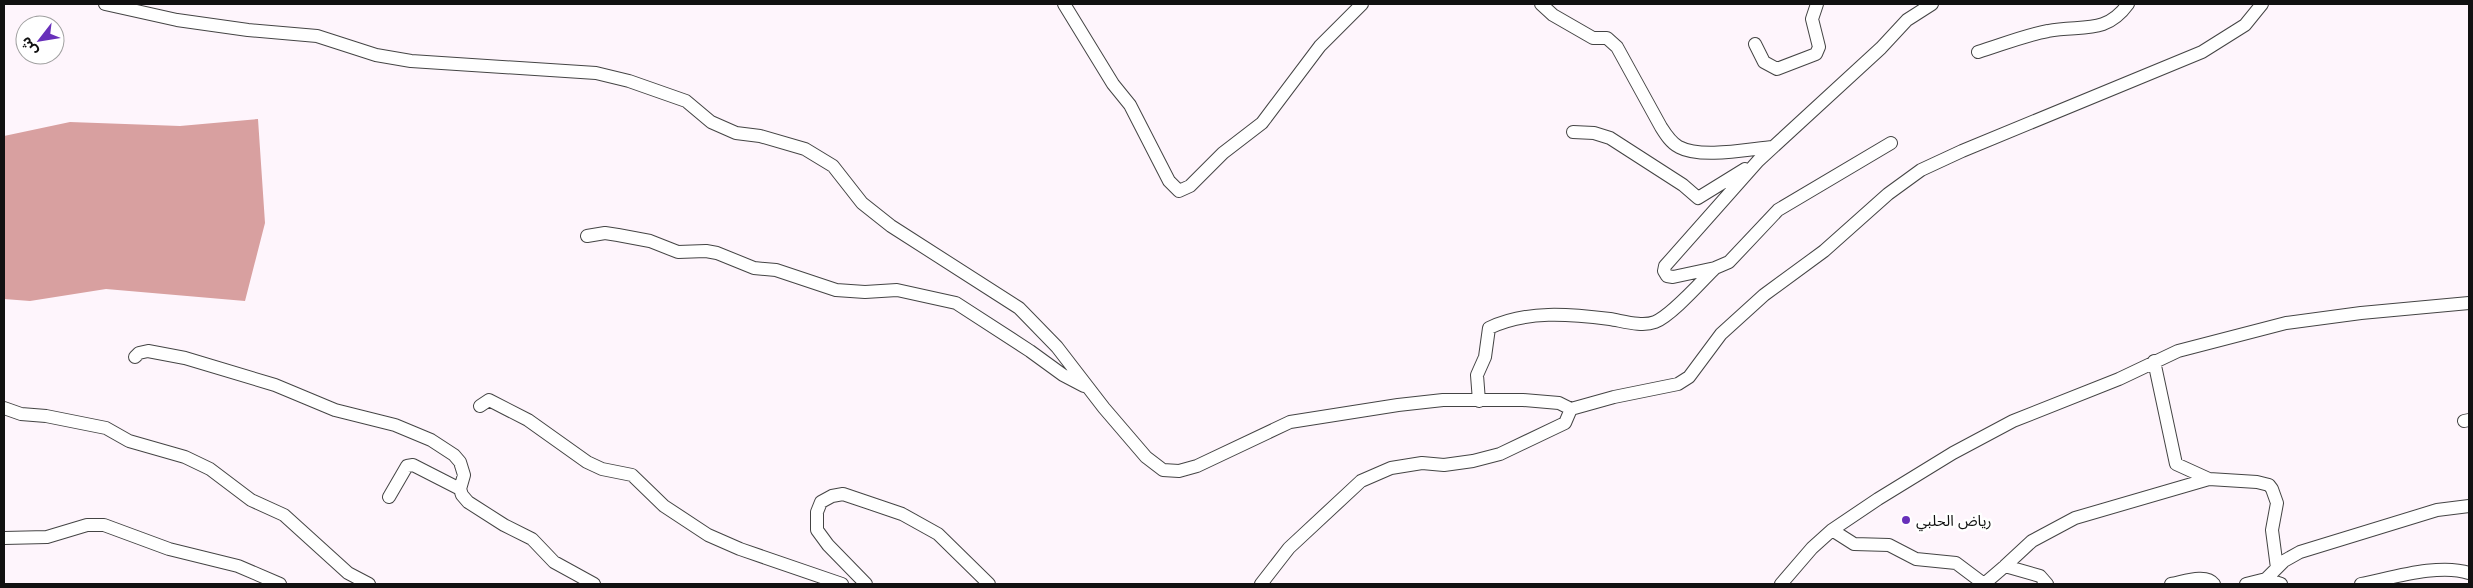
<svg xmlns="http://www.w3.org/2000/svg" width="2473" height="588" font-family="'Libre Baskerville','Noto Sans Arabic',serif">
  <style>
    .forest { fill: #d8a0a0 }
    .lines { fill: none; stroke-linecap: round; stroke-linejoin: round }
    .minor-casing { stroke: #444; stroke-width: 14 }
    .minor { stroke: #fff; stroke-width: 12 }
    .poi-dot { fill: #6830ba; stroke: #fff; stroke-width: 2 }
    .labels { text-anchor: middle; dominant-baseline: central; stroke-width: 5; stroke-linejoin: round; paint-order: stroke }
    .poi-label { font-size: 15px; fill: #111; stroke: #fff; text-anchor: start }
  </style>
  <rect width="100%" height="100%" fill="#fef5fc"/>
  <path class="forest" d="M258 119 265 223 245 301 106 289 30 301 4 299V136L70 122 180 126Z"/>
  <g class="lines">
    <g class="minor-casing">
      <path id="minor" d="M105 4 177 20 248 30 317 36 376 55 411 61 596 73 629 81 686 101 711 122 736 133 760 136 805 149 833 166 862 203 891 226 1019 308 1057 347 1104 408 1146 457 1163 470 1179 471 1197 466 1290 422 1398 405 1443 400H1523L1559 403 1571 409
        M1064 4 1113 84 1130 105 1169 181 1179 191 1190 186 1223 153 1262 123 1320 46 1362 4
        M1541 4 1553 15 1593 38H1607L1617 47 1661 127C1666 135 1671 143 1679 147 1701 159 1749 149 1773 147
        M1755 44 1764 62 1777 69 1816 54 1819 47 1812 19 1817 4
        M1978 52C2001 45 2025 35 2048 31 2080 24 2105 36 2128 4
        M1573 132 1594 133 1610 138 1683 185 1698 198 1745 169
        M1891 143 1778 210 1729 262 1715 268 1673 277 1667 276 1664 271 1665 266 1758 161 1881 48 1907 20 1932 4
        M587 236 605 233 618 235 650 241 678 252 706 251 717 253 754 268 776 270 836 290 865 292 897 290 956 303 1030 351 1063 375 1084 386
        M135 357 139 353 148 351 185 358 275 385 335 410 395 425 431 440 454 455 460 462 464 475 460 489 462 495 468 502 504 525 532 539 554 562 594 584
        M2154 361 2176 464 2209 479 2257 482 2269 485 2272 489 2277 503 2272 530 2277 568
        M1479 401 1477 375 1485 357 1489 328C1527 310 1569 314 1610 319 1623 321 1642 327 1655 322 1671 316 1701 282 1715 268
        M480 406 489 400 528 420 587 462 602 469 632 475 664 506 708 535 740 549 842 584
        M4 408 21 414 46 416 106 428 129 441 185 457 210 469 251 500 284 515 348 573 369 584
        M2464 421 2469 420
        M389 497 407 466 413 465 460 489
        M1832 530 1854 544 1889 545 1916 559 1956 563 1984 584 2005 566 2040 576 2047 584
        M4 538 47 537 87 525H104L169 549 238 566 280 584
        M2005 566 2032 541 2075 518 2209 479
        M2266 579 2284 561 2300 552 2437 510 2469 506
        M866 584 828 545 817 530V512L821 502 832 496 843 494 902 514 938 534 989 584
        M1261 584 1289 548 1361 481 1391 468 1422 463 1444 465 1473 461 1500 454 1565 423 1571 409 1614 397 1678 384 1689 377 1721 334 1764 295 1824 251 1888 194 1921 170 1962 151 2202 52 2245 25 2262 4
        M1781 584 1812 548 1832 530 1878 499 1953 453 2013 421 2119 379 2178 351 2286 323 2361 313 2469 303
        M2171 584C2183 582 2206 573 2214 584
        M2246 584 2266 579 2281 584
        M2361 584C2392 578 2439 563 2469 573"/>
    </g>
    <use href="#minor" class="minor"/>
  </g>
  <circle class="poi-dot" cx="1906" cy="520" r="5"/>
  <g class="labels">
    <g class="poi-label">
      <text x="1916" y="520">رياض الحلبي</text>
    </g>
  </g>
  <rect width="2473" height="588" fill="none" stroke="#111111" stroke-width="10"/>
  <g transform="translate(40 40) rotate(239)"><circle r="24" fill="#ffffff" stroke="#a0a0a0"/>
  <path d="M0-4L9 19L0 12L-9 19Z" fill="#6830ba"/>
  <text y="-8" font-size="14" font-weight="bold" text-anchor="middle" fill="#111111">ش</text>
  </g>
</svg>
